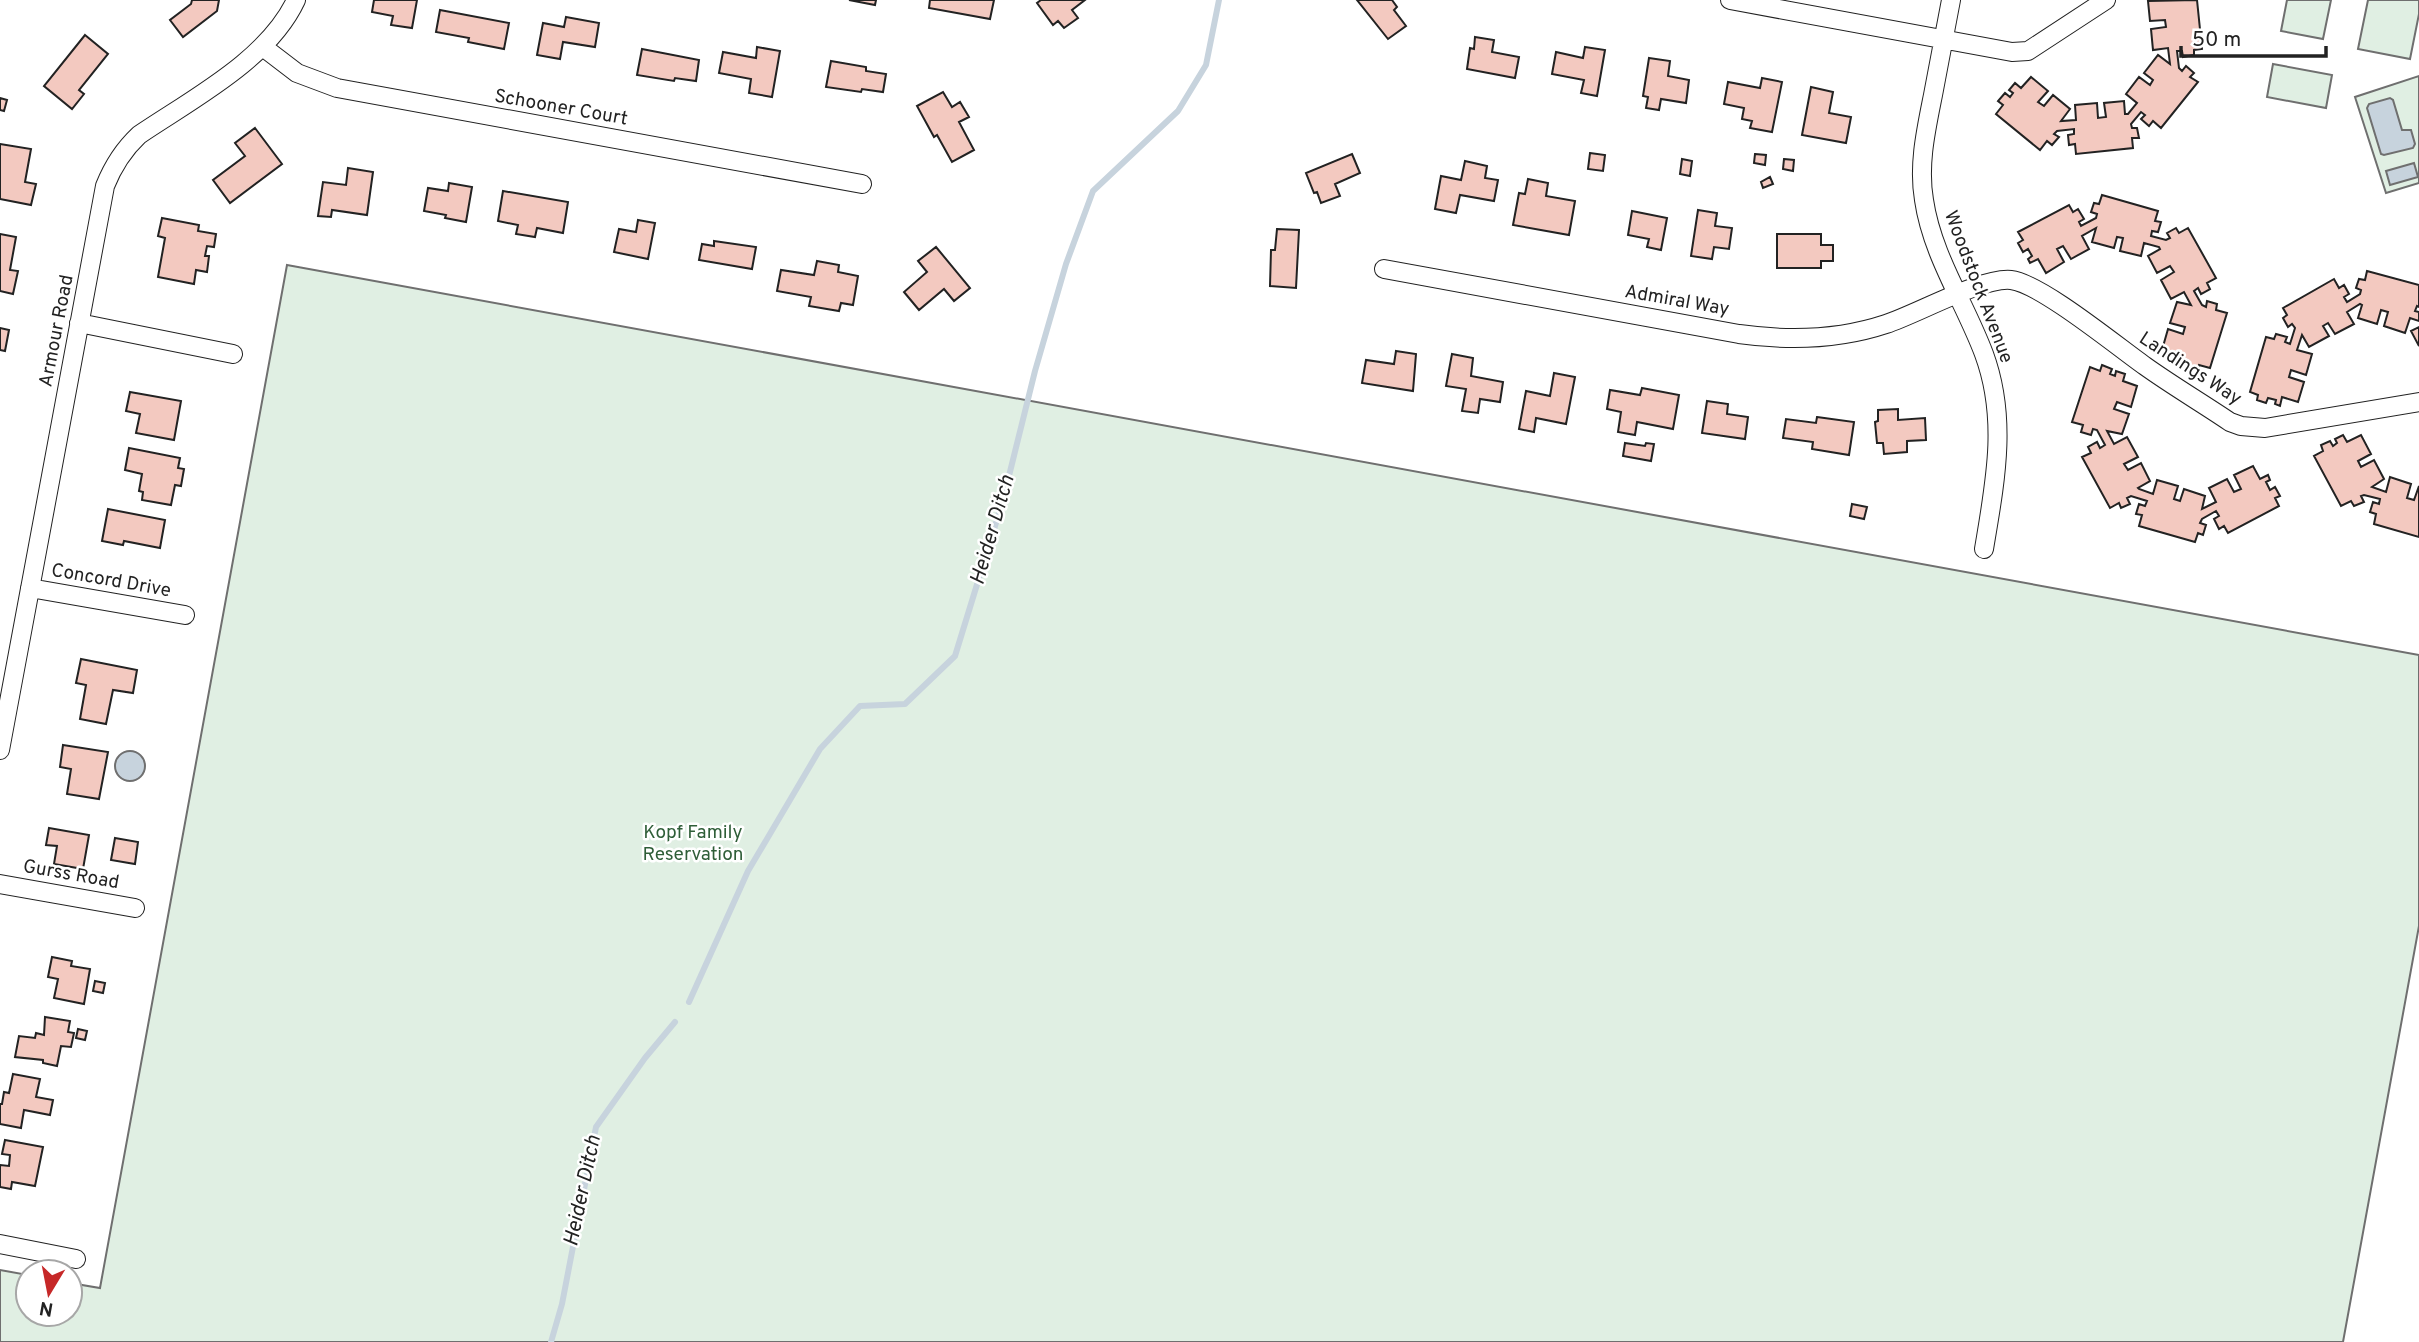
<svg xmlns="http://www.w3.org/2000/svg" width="2419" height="1342" font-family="Overpass,sans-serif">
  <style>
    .green { fill: #e0efe3; stroke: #6f6f6f; stroke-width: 2 }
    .water { fill: #c7d3dd; stroke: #6f6f6f; stroke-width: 2 }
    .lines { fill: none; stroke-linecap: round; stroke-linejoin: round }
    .stream { stroke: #c7d3dd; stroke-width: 6 }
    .building { fill: #f3c9c0; stroke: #222; stroke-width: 2 }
    .minor-casing { stroke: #222; stroke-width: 20 }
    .minor { stroke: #fff; stroke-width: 18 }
    .labels { text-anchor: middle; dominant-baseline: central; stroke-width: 5; stroke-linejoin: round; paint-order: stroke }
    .street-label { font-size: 19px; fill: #222; stroke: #fff }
    .park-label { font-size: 19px; fill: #2f5e38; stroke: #fff }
    .water-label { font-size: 21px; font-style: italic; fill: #222; stroke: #fff }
  </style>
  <rect width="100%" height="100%" fill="#fff"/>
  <path class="green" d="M2287 0H2331L2323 39 2281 31Z
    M2368 0H2419V14L2410 59 2358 49Z
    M2273 64 2332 75 2326 108 2267 97Z
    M2419 76V183L2386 193 2355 97Z
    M287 265 2419 655V926L2343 1342H0V1270L28 1275V1314H70V1283L100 1288Z"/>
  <path class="water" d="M2390 98 2393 100 2402 130H2411L2415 144 2413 148 2384 155 2381 154 2367 108 2369 104Z
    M2414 163 2418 177 2390 185 2386 171Z
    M115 766a15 15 0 1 1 30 0a15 15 0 1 1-30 0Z"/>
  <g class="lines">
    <path class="stream" d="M689 1002 748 871 820 749 860 706 905 704 955 656 1003 500 1035 371 1066 264 1093 191 1178 111 1206 65 1219 0
      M551 1342 562 1304 596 1127 645 1058 675 1022"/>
  </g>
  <path class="building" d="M192 0H219L217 11 183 37 170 20 191 4Z
    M374 0H417L412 28 391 25 393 16 372 12Z
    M849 0H876L875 5Z
    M930 0H994L990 19 929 8Z
    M1041 0H1085L1072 10 1078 18 1064 28 1058 21 1053 25 1037 3Z
    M1357 0H1392L1397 7 1394 10 1406 26 1388 39Z
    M2197 0 2202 49 2194 50V55L2183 57 2182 51H2177L2179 68 2182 71 2186 66 2194 73 2190 77 2198 82 2161 128 2153 121 2149 126 2141 119 2145 115 2141 112 2131 124 2132 128H2137L2139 138H2132L2133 148 2076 154 2075 144 2069 145 2068 135 2074 134V129L2057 131 2054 134 2059 137 2052 145 2047 141 2040 150 1996 114 2003 105 1998 101 2005 93 2010 97 2013 93 2009 90 2015 83 2021 88 2031 77 2048 91 2038 102 2044 106 2053 95 2070 109 2061 121 2076 120 2075 105 2097 103 2098 118 2106 117 2104 103 2124 101 2125 114H2128L2137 103 2126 94 2139 77 2150 85 2153 80 2144 73 2158 55 2170 64 2168 48 2153 50 2151 29 2166 27 2165 20 2150 21 2148 1Z
    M440 10 509 23 504 49 468 42 469 38 436 32Z
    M566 17 599 23 595 47 563 42 560 59 537 55 543 23 564 27Z
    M85 35 108 54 79 90 84 94 72 109 44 86Z
    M1475 37 1494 40 1492 52 1519 57 1515 78 1467 69 1470 48 1474 49Z
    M757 47 780 51 772 97 749 93 751 79 719 73 723 52 756 58Z
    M1585 47 1605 50 1597 96 1581 93 1584 80 1552 74 1556 52 1583 58Z
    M642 49 699 60 696 81 675 78 674 81 637 75Z
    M1649 58 1670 61 1668 76 1689 80 1686 103 1661 99 1659 110 1646 108 1648 97 1643 96Z
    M831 61 866 67V71L886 74 883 92 862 89 861 92 826 87Z
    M1762 78 1782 82 1772 132 1750 128 1752 121 1742 119 1744 108 1724 104 1728 82 1760 88Z
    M1811 87 1833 92 1829 113 1851 117 1846 143 1802 135Z
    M943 92 952 107 960 102 969 117 959 122 974 150 952 162 937 135 934 137 917 106Z
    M0 98 7 100 4 111 0 110Z
    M255 128 282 164 230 203 213 180 245 156 235 143Z
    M0 144 31 149 25 182 36 184 31 205 0 199Z
    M1590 153 1605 155 1603 171 1588 169Z
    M1352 154 1360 173 1335 184 1340 196 1321 203 1317 192 1314 193 1306 173Z
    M1755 154 1766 155 1765 165 1754 163Z
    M1682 159 1692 161 1690 176 1680 174Z
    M1784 159 1794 160 1793 171 1783 169Z
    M1465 161 1487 166 1485 178 1498 180 1494 201 1460 195 1456 213 1435 209 1441 176 1461 180Z
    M348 168 373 172 367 215 332 210 331 217 318 216 323 182 346 185Z
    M1770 177 1773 184 1763 188 1761 182Z
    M1528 179 1548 183 1546 196 1575 201 1569 235 1513 225 1519 193 1525 194Z
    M449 183 472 187 466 222 445 218 446 215 424 211 428 188 448 191Z
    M503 191 568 202 563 233 537 228 535 237 516 234 518 225 498 221Z
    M2102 195 2158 211 2155 221 2161 222 2158 232 2152 231 2151 236 2166 240 2170 238 2167 233 2176 228 2179 233 2188 228 2216 278 2207 283 2210 289 2201 294 2198 288 2194 291 2202 305 2206 307 2207 301 2217 304 2216 310 2227 313 2210 368 2199 365 2198 371 2188 367 2189 362 2185 360 2183 365 2174 362 2177 354 2162 350 2168 329 2183 334 2185 327 2170 323 2177 302 2191 305 2184 292 2171 299 2161 280 2174 272 2170 266 2157 273 2148 256 2160 249 2159 247 2144 243 2141 256 2120 251 2123 238 2117 237 2114 248 2092 242 2096 228 2082 236 2089 249 2071 259 2063 246 2057 249 2064 262 2046 273 2038 259 2030 263 2028 259 2032 256 2028 249 2023 252 2018 243 2023 240 2018 232 2069 205 2073 212 2078 209 2084 219 2079 222 2081 226 2096 218 2097 214 2091 212 2094 203 2099 204Z
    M1698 210 1717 213 1715 226 1732 228 1729 249 1714 247 1712 259 1691 256Z
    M1632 211 1667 218 1661 250 1647 247 1649 239 1628 235Z
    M162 218 199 225 198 231 216 234 214 247 207 246 205 256H209L207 272 196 270 194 284 158 277 165 238 158 236Z
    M638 220 655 223 648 259 614 252 619 229 636 232Z
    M1277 229 1299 230 1296 288 1270 286 1271 250H1275Z
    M0 234 16 237 10 270 18 271 13 294 0 291Z
    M1777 234H1821V245H1833V261H1821V268H1777Z
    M714 241 756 247 752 269 699 260 702 244 714 246Z
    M936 247 970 288 954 301 944 289 919 310 904 292 927 272 918 261Z
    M817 261 839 265 838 272 858 276 853 305 841 303 839 311 809 306 811 297 777 291 781 270 814 275Z
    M2367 271 2419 285V307L2417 306 2415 311 2419 312V321L2410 318 2405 333 2384 326 2388 312 2381 310 2377 324 2358 318 2362 305 2360 304 2347 312 2354 324 2335 334 2328 323 2323 326 2329 336 2309 347 2302 335 2297 350 2312 354 2306 375 2291 370 2289 377 2304 382 2298 402 2282 397 2280 406 2275 404 2276 400 2268 398 2266 403 2257 400 2258 395 2250 392 2266 337 2274 339 2276 334 2287 337 2285 342 2290 344 2295 328 2292 324 2288 327 2283 318 2287 315 2283 308 2334 279 2339 288 2344 285 2349 294 2344 297 2347 302 2360 294 2361 290 2356 288 2359 279 2365 280Z
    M2419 327V346L2411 331Z
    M0 328 9 330 5 351 0 350Z
    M1396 351 1416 354 1413 391 1362 383 1366 360 1394 364Z
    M1452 354 1473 358 1471 376 1503 382 1500 402 1480 399 1478 413 1462 411 1466 389 1446 386Z
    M2102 365 2112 369 2110 374 2115 376 2116 371 2125 374 2123 381 2137 386 2131 407 2117 402 2114 409 2129 414 2122 434 2107 431 2114 444 2127 437 2138 457 2124 464 2128 470 2141 463 2150 481 2138 488 2139 489 2153 494 2157 480 2178 486 2174 499 2180 501 2184 489 2205 496 2202 509 2216 502 2209 488 2227 479 2234 492 2241 489 2234 475 2253 466 2260 479 2268 475 2270 480 2266 482 2270 490 2275 487 2280 496 2275 498 2279 506 2228 533 2224 526 2219 529 2214 519 2219 516 2216 511 2202 519 2200 523 2206 525 2203 535 2198 533 2195 542 2139 526 2142 515 2136 514 2139 504 2145 506 2147 501 2131 496 2127 498 2130 504 2121 508 2119 503 2110 508 2082 457 2091 453 2088 447 2097 442 2100 448 2105 445 2097 430 2093 429 2091 435 2081 432 2083 425 2072 422 2090 367 2100 371Z
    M1554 373 1575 377 1566 424 1536 418 1534 432 1519 429 1526 391 1550 396Z
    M1642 388 1679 395 1673 429 1637 422 1635 435 1618 432 1621 412 1607 409 1610 390 1640 395Z
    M130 392 181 401 174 440 136 433 140 414 126 411Z
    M1707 401 1728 404 1727 414 1748 417 1745 439 1702 433Z
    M1898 409V420L1925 418 1926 440 1907 441V452L1884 454 1883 443H1877L1875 422 1878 421V410Z
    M1817 417 1854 422 1849 455 1812 449 1813 442 1783 438 1786 419 1816 423Z
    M2343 435 2347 442 2361 435 2371 454 2358 461 2361 467 2374 460 2384 479 2372 487 2386 492 2390 477 2411 484 2407 498 2414 500 2419 486V537L2374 524 2376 514 2370 512 2373 502 2379 504 2380 499 2364 495 2361 496 2364 502 2354 506 2351 501 2341 506 2314 456 2323 451 2321 445 2330 441 2333 446 2337 443 2335 439Z
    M1625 443 1645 446 1646 443 1654 444 1651 461 1623 456Z
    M129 448 180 458 178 468 184 469 181 486 175 485 171 505 142 500 143 492 139 491 142 474 125 470Z
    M1852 504 1867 507 1864 519 1850 516Z
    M108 509 165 520 160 548 124 541 123 545 102 541Z
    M81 659 137 670 133 693 113 690 106 724 80 719 86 685 76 683Z
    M63 745 108 752 99 799 67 794 71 769 60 767Z
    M49 828 89 835 83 869 54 864 57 846 46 845Z
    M115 838 138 842 135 864 111 860Z
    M52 957 72 961 71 966 90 969 84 1004 54 998 58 979 48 977Z
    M95 981 105 983 103 993 93 991Z
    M45 1017 70 1021 68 1032 74 1033 71 1047 61 1046 57 1066 43 1063V1060L15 1057 19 1036 35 1038 36 1033 44 1035Z
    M78 1029 87 1031 85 1040 76 1038Z
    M13 1074 40 1079 36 1097 53 1100 50 1115 24 1110 21 1128 0 1124V1104H2L4 1092 9 1093Z
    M5 1140 43 1147 35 1186 12 1182 11 1189 0 1187V1165L9 1166 10 1155 2 1154Z"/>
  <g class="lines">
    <g class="minor-casing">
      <path id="minor" d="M1730 0 2012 52 2028 51 2106 0
        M1951 0C1945 31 1939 63 1933 95 1926 130 1918 165 1924 200 1932 255 1965 303 1984 354 2008 419 1995 483 1984 549
        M263 47 297 73 337 88 862 184
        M1384 269 1739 334C1789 341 1838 340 1886 324 1917 314 1982 277 2011 280 2040 283 2118 347 2145 366 2173 386 2202 403 2230 422L2241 426 2265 428 2419 402
        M79 323 233 354
        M30 588 185 615
        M0 750 105 186C113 166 123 150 139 135 192 99 268 60 296 0
        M0 884 135 908
        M0 1244 76 1259"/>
    </g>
    <use href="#minor" class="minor"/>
  </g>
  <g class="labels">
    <g class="street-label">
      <text transform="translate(561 108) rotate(10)">Schooner Court</text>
      <text transform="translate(1978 287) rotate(69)">Woodstock Avenue</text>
      <text transform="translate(1677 301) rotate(10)">Admiral Way</text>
      <text transform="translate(57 331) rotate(-79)">Armour Road</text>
      <text transform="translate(2190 369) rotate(33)">Landings Way</text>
      <text transform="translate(111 581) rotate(10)">Concord Drive</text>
      <text transform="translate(71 875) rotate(10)">Gurss Road</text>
    </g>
    <g class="park-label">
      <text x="693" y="833">Kopf Family<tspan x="693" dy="22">Reservation</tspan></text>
    </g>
    <g class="water-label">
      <text transform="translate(993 530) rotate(-74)">Heider Ditch</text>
      <text transform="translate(583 1191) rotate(-78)">Heider Ditch</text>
    </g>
  </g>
  <g transform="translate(49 1293) rotate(190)"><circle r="33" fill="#ffffff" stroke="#a7a7a7" stroke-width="2"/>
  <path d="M0-5L12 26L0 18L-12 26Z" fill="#c62828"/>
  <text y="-10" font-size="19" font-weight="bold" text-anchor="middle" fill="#222222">N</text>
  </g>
  <path d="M2181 46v10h145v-10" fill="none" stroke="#222222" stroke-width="3.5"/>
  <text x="2192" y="46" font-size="21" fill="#222222" stroke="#ffffff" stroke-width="5" paint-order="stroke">50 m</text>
</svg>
